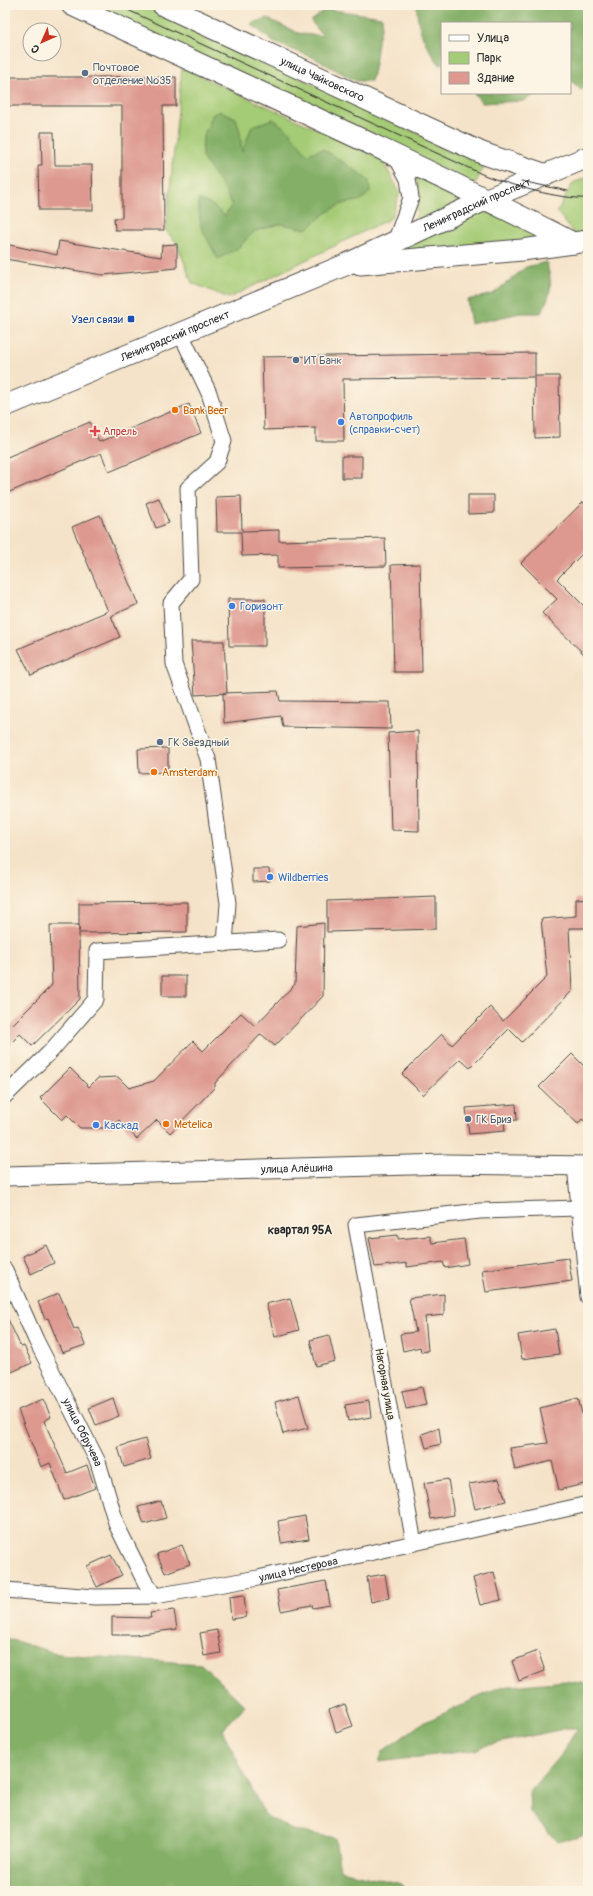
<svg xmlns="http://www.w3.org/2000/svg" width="593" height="1896" font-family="Pangolin,sans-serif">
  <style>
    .green { fill: #a4cb75; stroke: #687b50 }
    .forest { fill: #83af66; stroke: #576d48 }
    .building { fill: #dd988f }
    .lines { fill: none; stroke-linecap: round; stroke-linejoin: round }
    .minor-casing { stroke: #494743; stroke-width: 17 }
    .tertiary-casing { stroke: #494743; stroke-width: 21 }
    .secondary-casing { stroke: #494743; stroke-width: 23 }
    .minor { stroke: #fff; stroke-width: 15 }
    .tertiary { stroke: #fff; stroke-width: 19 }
    .secondary { stroke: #fff; stroke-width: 21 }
    .tram { stroke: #2b2b2b; stroke-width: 1 }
    .service-dot { fill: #5c6f8a; stroke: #fcf5e5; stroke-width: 1.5 }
    .transit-dot { fill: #1a4fb4; stroke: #fcf5e5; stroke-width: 1.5 }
    .food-dot { fill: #e8710a; stroke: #fcf5e5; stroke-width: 1.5 }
    .shop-dot { fill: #3f7fe0; stroke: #fcf5e5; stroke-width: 1.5 }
    .health-dot { fill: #e0444e; stroke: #fcf5e5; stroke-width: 1.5 }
    .labels { text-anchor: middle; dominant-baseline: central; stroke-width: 3; stroke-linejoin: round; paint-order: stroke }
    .service-label { font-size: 11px; fill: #4e5e75; stroke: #fcf5e5; text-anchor: start }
    .street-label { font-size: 11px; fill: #2b2b2b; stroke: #fcf5e5 }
    .transit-label { font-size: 11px; fill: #164399; stroke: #fcf5e5; text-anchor: end }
    .food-label { font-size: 11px; fill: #c56008; stroke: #fcf5e5; text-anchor: start }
    .shop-label { font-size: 11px; fill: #366cbe; stroke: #fcf5e5; text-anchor: start }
    .health-label { font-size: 11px; fill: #be3a42; stroke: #fcf5e5; text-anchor: start }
    .neighbourhood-label { font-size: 12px; font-weight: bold; fill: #2b2b2b; stroke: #fcf5e5 }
  </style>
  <rect width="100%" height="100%" fill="#fcf5e5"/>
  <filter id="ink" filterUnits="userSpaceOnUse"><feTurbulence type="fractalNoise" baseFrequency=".025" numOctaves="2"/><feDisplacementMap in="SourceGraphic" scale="8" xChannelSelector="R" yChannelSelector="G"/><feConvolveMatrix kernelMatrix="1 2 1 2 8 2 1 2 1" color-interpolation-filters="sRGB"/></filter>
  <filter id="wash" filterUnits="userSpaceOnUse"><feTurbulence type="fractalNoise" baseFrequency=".012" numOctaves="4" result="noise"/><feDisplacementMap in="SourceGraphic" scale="16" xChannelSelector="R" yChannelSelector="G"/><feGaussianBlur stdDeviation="0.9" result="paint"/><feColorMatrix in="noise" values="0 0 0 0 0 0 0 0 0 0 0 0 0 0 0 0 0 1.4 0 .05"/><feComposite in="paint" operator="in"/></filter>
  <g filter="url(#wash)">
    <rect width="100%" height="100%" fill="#f5e3c9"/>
    <path class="green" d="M90 5H149L164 15 485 165 475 184Z
      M182 68 381 158 400 193 391 218 229 298 192 283 177 243 166 231Z
      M415 174 467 198 414 225 420 197Z
      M588 177V234L576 236 557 212 573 183Z
      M487 209 549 239 389 254Z"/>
    <path class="forest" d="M417 5H588V86L581 90 570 80V23H442V65H440C426 47 416 28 417 5Z
      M326 9 382 17C383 27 379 33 378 42 376 56 375 68 371 81H356L314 58 273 42 251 24 267 18 298 33 323 36 311 21Z
      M474 93H538L523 101 482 103Z
      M221 111 236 118 240 132 242 152 252 126 273 119 289 131 307 154 323 149 355 170 369 181 370 192C358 204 358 200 343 204 329 209 317 220 307 229L280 224 255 231 238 248 218 259 201 227 198 199 212 205 225 216 232 204 221 184 202 157 203 137 213 114Z
      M546 262C553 283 552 293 541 313H520L471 324 467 300 493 294 526 267Z
      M5 1638 59 1654 201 1664 245 1706 222 1730 265 1815 292 1830 335 1838 340 1870 402 1884 407 1891H5Z
      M566 1681 588 1684V1833L558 1842 530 1813 529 1792 562 1753 578 1728H568L484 1746 475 1750 379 1762 383 1751 421 1724 500 1687Z"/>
    <g id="blocks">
      <path class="building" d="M5 77H176V106H163L164 230H115L114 218H122V106H5Z
        M41 132H54L55 165H92L93 210H39L38 165H42Z
        M59 241 161 257 162 245 177 244V268L103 275 5 259V244L57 255Z
        M535 353V376H559L560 437 535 438 534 377 343 379 344 441H316V428L264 430 262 357Z
        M189 404 201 433 109 472 101 453 5 494V458L90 422 99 442Z
        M342 456H362V478H342Z
        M468 495H494V513L468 514Z
        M241 496 242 531 279 530V541L385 538 386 566 278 568V555L242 556 241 532H217L216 497Z
        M159 498 169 523 156 528 146 503Z
        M583 502 588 507V548L557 579 588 610V658L542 613 557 599 521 563Z
        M100 515 138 604 111 616 120 637 31 675 18 649 108 611 72 527Z
        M420 564 422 672H394L391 565Z
        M228 599H265V646H229Z
        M191 641H224L227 693 195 695Z
        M278 691 280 701 390 702 391 729 283 727 281 716 224 723 223 693Z
        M418 731 419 831 391 830 388 733Z
        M168 748V772L139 773 138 749Z
        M253 869H269L270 881 253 882Z
        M436 897V929L327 932V901Z
        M588 898V928H569L572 991 522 1042 509 1029 470 1068 460 1059 423 1095 402 1074 442 1034 452 1045 490 1007 503 1021 547 977 541 919 576 916V899Z
        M187 902V932L79 933 80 999 32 1046 20 1034 5 1049V1020L11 1026 52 985 50 925H79V932V903Z
        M324 923 323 996 275 1046 261 1034 215 1083V1087L170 1133 157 1120 137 1139 119 1120 111 1128H80L67 1115 62 1120 40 1098 70 1068 89 1087 98 1078 118 1077 129 1088 154 1081 193 1041 203 1051 241 1013 255 1026 295 984 297 926Z
        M162 976H186V996H162Z
        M572 1054 588 1070V1124L582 1119 578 1124 539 1087Z
        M516 1104 517 1120 504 1121 505 1131 469 1134 466 1108Z
        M398 1235V1239L430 1236 432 1243 464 1239 468 1264 445 1268 443 1262 407 1267V1263L375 1267 369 1238Z
        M46 1245 54 1263 31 1274 23 1256Z
        M568 1258 572 1281 486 1292 482 1270Z
        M59 1293 74 1329 78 1328 85 1345 62 1353 48 1318 45 1319 38 1302Z
        M444 1294V1315L425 1317 428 1351 421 1352 420 1347 403 1351 400 1334 416 1332 409 1298Z
        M290 1298 299 1330 275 1337 266 1304Z
        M5 1313 21 1347 24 1346 32 1363 5 1375Z
        M555 1329 559 1354 522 1359 518 1335Z
        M329 1335 335 1361 316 1366 310 1340Z
        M422 1387 426 1405 406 1409 402 1391Z
        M299 1395 308 1428 283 1434 275 1402Z
        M113 1398 119 1416 96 1425 89 1408Z
        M578 1398 588 1437V1483L559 1490 552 1461 515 1470 510 1448 548 1443 540 1408Z
        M43 1399 51 1417 44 1421 67 1473 87 1465 95 1488 64 1500 50 1463 41 1467 18 1410Z
        M369 1401 371 1417 348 1421 345 1405Z
        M439 1428 441 1444 426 1448 422 1434Z
        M145 1439 151 1459 124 1467 118 1447Z
        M448 1479 454 1515 431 1519 424 1483Z
        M499 1479 506 1501 475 1509 469 1484Z
        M161 1501 166 1518 144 1524 138 1507Z
        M305 1516 309 1539 281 1543 278 1521Z
        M182 1545 190 1564 165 1573 157 1554Z
        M111 1555 122 1575 97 1587 87 1566Z
        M494 1572 501 1600 480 1605 473 1578Z
        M385 1574 389 1598 371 1602 367 1577Z
        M326 1581 330 1605 313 1608 312 1605 281 1611 277 1590Z
        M244 1595 246 1617 231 1619 229 1597Z
        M174 1610 177 1629 135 1635H112V1617L151 1618 150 1613Z
        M217 1630 221 1653 204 1656 200 1633Z
        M538 1651 545 1671 519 1681 512 1661Z
        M345 1704 353 1726 336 1732 329 1710Z"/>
    </g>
  </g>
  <g filter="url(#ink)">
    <use href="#blocks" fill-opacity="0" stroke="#494743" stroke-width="1"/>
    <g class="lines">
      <g class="minor-casing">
        <g id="minor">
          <path d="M395 155 408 179 411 198 395 242"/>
          <path d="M180 332 209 393 224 441 217 462 188 488 191 579 171 603 174 664 208 759 228 903 225 944"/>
          <path d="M5 1096 51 1051 96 999 97 951 278 940"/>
          <path d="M575 1166 588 1297"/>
          <path id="s1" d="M5 1270 36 1340 98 1462 117 1526 145 1582 155 1596"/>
          <path d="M414 1543 356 1225 480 1211 579 1208"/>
          <path id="s2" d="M5 1590 95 1597 155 1596 258 1578 588 1504"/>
        </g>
      </g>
      <g class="tertiary-casing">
        <g id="tertiary">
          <path id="s3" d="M5 1176 447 1164 588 1166"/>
        </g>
      </g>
      <g class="secondary-casing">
        <g id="secondary">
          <path d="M72 5C239 83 409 159 573 243"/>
          <path id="s4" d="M163 5 482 153 546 175"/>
          <path d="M360 264 522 250 588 241"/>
          <path id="s5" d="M5 406 345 265 487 199 588 157"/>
        </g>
      </g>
      <use href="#minor" class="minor"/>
      <use href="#tertiary" class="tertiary"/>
      <use href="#secondary" class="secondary"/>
      <path class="tram" d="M117 5 484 175C510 185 560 200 588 198
        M521 181 568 191"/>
    </g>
  </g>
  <g class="service-dot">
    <circle cx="85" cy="73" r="4"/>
    <circle cx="296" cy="360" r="4"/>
    <circle cx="160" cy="742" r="4"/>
    <circle cx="468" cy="1119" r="4"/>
  </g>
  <rect class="transit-dot" x="127" y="315" width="8" height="8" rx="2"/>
  <g class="food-dot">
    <circle cx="175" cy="410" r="4"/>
    <circle cx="154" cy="772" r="4"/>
    <circle cx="166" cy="1124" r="4"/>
  </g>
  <g class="shop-dot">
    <circle cx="341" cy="422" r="4"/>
    <circle cx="232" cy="606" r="4"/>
    <circle cx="270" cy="877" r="4"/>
    <circle cx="96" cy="1125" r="4"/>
  </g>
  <path class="health-dot" d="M93 425h4v4h4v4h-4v4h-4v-4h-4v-4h4z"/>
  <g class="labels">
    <g class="service-label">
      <text x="93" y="67">Почтовое<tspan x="93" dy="13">отделение №35</tspan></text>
      <text x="304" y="360">ИТ Банк</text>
      <text x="168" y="742">ГК Звездный</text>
      <text x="476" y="1119">ГК Бриз</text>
    </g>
    <g class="street-label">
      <text stroke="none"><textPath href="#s4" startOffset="176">улица Чайковского</textPath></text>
      <text stroke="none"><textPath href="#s5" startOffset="513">Ленинградский проспект</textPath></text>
      <text stroke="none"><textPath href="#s5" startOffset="184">Ленинградский проспект</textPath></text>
      <text stroke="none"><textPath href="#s3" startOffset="292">улица Алёшина</textPath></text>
      <text transform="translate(385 1384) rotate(80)">Нагорная улица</text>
      <text stroke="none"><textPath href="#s1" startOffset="180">улица Обручева</textPath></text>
      <text stroke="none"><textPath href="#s2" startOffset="296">улица Нестерова</textPath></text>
    </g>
    <g class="transit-label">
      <text x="123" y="319">Узел связи</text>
    </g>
    <g class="food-label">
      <text x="183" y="410">Bank Beer</text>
      <text x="162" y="772">Amsterdam</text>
      <text x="174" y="1124">Metelica</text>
    </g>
    <g class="shop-label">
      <text x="349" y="416">Автопрофиль<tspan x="349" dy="13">(справки-счет)</tspan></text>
      <text x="240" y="606">Горизонт</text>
      <text x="278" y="877">Wildberries</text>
      <text x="104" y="1125">Каскад</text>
    </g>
    <g class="health-label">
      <text x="103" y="431">Апрель</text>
    </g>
    <g class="neighbourhood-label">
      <text x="300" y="1230">квартал 95А</text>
    </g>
  </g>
  <rect width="593" height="1896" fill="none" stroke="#fcf5e5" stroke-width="20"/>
  <rect x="441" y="22" width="130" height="72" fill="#fcf5e5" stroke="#a8a49b"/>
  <rect x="449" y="35" width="20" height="6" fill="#ffffff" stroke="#a8a49b"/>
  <text x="477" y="42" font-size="12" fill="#2b2b2b">Улица</text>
  <rect x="449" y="52" width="20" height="12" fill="#a4cb75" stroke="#a8a49b"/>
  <text x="477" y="62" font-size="12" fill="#2b2b2b">Парк</text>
  <rect x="449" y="72" width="20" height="12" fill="#dd988f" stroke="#a8a49b"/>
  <text x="477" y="82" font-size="12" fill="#2b2b2b">Здание</text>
  <g transform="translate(42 42) rotate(225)"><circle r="19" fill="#fcf5e5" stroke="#a8a49b"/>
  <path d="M0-3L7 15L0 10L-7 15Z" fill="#c8321e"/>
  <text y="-6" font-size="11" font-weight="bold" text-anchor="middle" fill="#2b2b2b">С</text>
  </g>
</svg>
